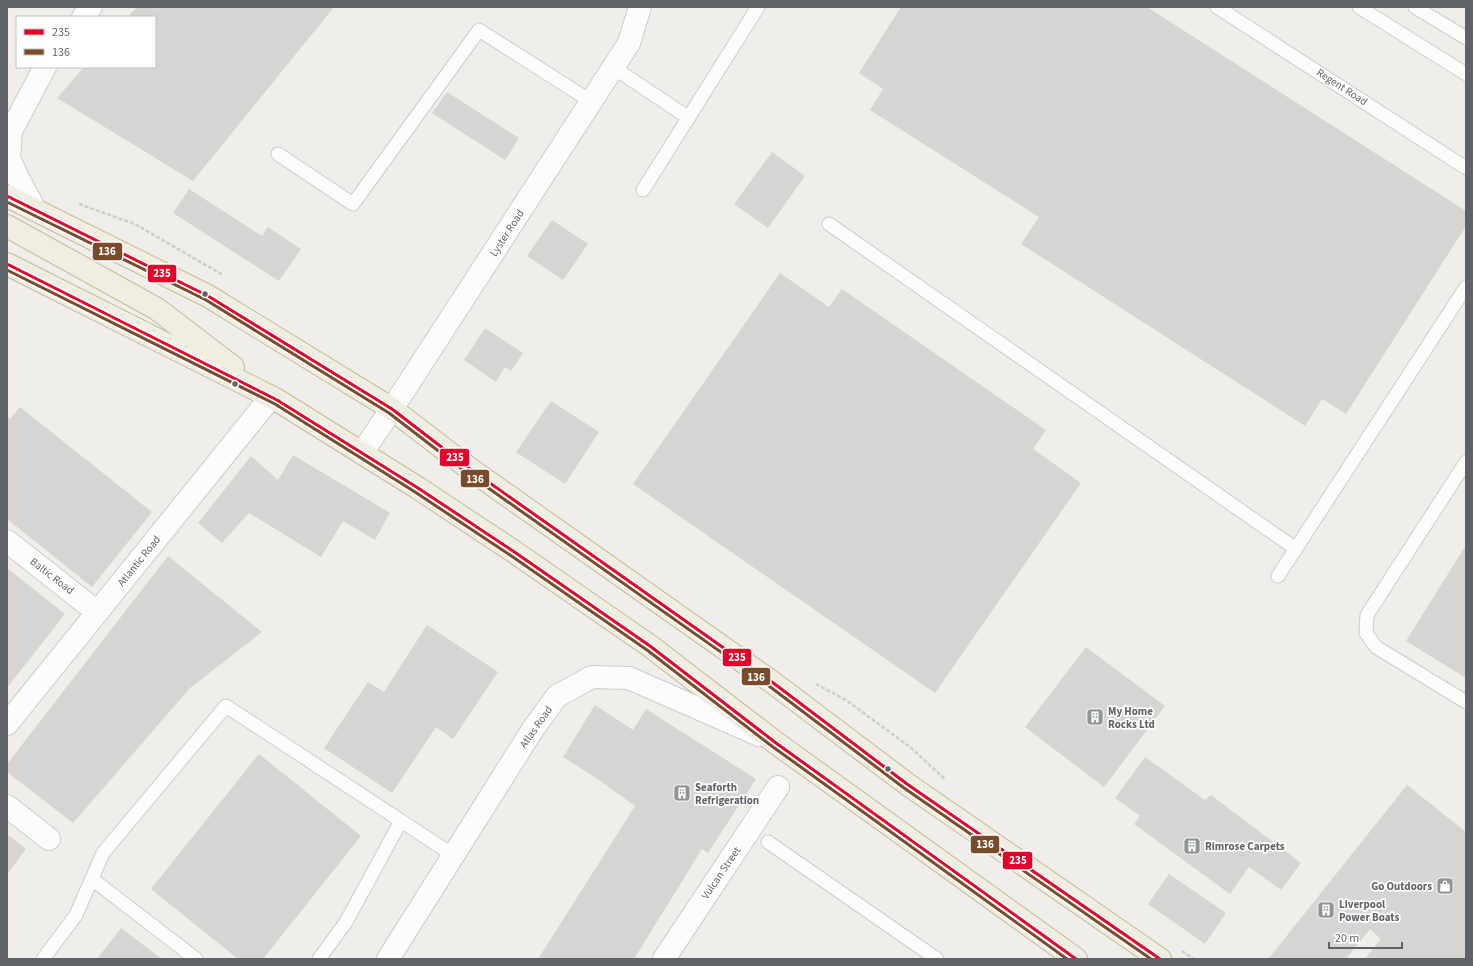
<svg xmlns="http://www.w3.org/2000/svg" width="1473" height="966" font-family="'Source Sans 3',sans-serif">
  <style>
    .building { fill: #d6d5d3 }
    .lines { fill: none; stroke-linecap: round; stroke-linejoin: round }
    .lane-casing { stroke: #cbcccc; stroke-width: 15 }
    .street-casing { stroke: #cbcccc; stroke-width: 24 }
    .highway-casing { stroke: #c8b996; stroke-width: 24 }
    .path { stroke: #cacfcc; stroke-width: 2.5; stroke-dasharray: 4 2; stroke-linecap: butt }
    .lane { stroke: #fdfcfc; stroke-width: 13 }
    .street { stroke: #fdfcfc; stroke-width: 22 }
    .highway { stroke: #f0ede3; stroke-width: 22 }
    .bus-1-casing { stroke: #fff; stroke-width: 6 }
    .bus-2-casing { stroke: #fff; stroke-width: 6 }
    .bus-1 { stroke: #e4002b; stroke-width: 3 }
    .bus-2 { stroke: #7a4b2a; stroke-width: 3 }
    .bus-dot { fill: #5f6368; stroke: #fff; stroke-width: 1.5 }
    .labels { text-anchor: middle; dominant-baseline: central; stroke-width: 3.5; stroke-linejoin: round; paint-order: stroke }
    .street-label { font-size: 11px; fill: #5f6368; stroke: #fff }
    .poi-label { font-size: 11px; font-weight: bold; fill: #5f6368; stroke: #fff; text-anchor: start }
    .line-badge { stroke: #fff; stroke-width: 1.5 }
    .badge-label { font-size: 11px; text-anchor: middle; font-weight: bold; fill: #fff }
  </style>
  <rect width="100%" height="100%" fill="#efeeea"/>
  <path class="building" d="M137 7H334L193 181 57 98 84 67H155V17H128Z
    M901 7H1147L1466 211V226L1346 414 1322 399 1305 426 1021 244 1039 217 870 110 883 89 859 73Z
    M447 92 519 138 505 160 432 113Z
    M772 152 805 176 768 228 734 204Z
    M189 189 262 236 268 227 301 249 279 281 173 213Z
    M552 220 588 244 563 280 527 256Z
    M780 273 829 307 842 289 1046 430 1033 449 1081 483 935 693 633 484Z
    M485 328 523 353 511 371 505 367 496 382 464 360Z
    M551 401 599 432 565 484 516 452Z
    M20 407 152 512 92 587 7 519V416L10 419Z
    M293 455 390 513 375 540 343 521 321 557 249 513 222 543 198 523 251 456 278 480Z
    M1466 545V678L1406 641Z
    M168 556 262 632 190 688 73 823 7 772V764Z
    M7 568 65 614 7 688Z
    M427 625 498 672 453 739 436 727 392 793 324 748 368 682 384 692Z
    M1086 647 1165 706 1104 787 1025 727Z
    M595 705 633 730 646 709 756 779 708 853 702 849 634 959H538L635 806 599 780 563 757Z
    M259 754 361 836 263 959H238L151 889Z
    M1145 757 1205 800 1211 795 1301 863 1281 890 1249 867 1230 894 1134 824 1140 816 1115 798Z
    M1407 785 1466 832V959H1365L1381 939 1370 929 1346 959H1271L1269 958Z
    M7 834 26 849 9 872 7 871Z
    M1169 874 1226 913 1205 944 1148 904Z
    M121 928 162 959H97Z"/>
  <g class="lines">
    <g class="lane-casing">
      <path id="lane" d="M1217 7 1466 168
        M1359 7 1466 74
        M1415 7 1466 38
        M614 68 689 118
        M278 154 353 204 479 30 592 102
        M643 190 758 7
        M829 224 1296 549
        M1466 462 1367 615 1366 633 1376 647 1466 702
        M1278 576 1466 287
        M768 842 937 959
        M92 879 196 959
        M43 959 76 915 103 853 226 706 453 855
        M319 959 346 922 401 821"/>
    </g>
    <g class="street-casing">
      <path id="street" d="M83 17 91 7
        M34 208 18 178 9 158 11 131 45 67
        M362 453 403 392 629 43 640 7
        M7 541 97 612
        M7 724 271 397
        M7 806 49 839
        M388 959 533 729 557 696 592 677 629 678 759 735
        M664 959 778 787"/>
    </g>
    <g class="highway-casing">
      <path id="highway" d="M7 196 208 296 392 409 470 469 772 682 907 784 1160 959
        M7 226 157 309 233 367
        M7 264 277 400 418 488 513 551 650 646 776 743 1076 959"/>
    </g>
    <path class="path" d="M79 204 135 224 223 275
      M816 684 846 700 910 747 946 780
      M1182 951 1194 959"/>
    <use href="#lane" class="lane"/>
    <use href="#street" class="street"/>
    <use href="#highway" class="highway"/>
    <g class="bus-1-casing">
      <path id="bus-1" d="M7 196 208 296 392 409 470 469 772 682 907 784 1160 959
        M7 264 277 400 418 488 513 551 650 646 776 743 1076 959"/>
    </g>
    <g class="bus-2-casing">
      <path id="bus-2" d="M7 202 206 300 389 413 467 473 769 686 904 788 1151 959
        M7 270 275 404 415 492 510 555 647 650 773 747 1067 959"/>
    </g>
    <use href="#bus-1" class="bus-1"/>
    <use href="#bus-2" class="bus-2"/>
  </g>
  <defs>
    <g id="building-square" transform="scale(0.9)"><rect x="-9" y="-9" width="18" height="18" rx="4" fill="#919496" stroke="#fff"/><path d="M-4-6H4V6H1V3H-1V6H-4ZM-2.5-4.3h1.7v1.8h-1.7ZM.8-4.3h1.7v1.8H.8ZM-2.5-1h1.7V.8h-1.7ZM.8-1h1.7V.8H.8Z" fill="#fff"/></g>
    <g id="shop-square" transform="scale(0.9)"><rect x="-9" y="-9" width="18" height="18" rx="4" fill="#919496" stroke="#fff"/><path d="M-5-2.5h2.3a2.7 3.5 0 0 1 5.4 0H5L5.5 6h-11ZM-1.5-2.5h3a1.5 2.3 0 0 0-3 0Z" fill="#fff"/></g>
  </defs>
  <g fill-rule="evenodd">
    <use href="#building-square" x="1095" y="717"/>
    <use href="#building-square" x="682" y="793"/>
    <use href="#building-square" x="1192" y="846"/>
    <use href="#shop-square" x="1445" y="886"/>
    <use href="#building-square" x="1326" y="910"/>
  </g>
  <g class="bus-dot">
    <circle cx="205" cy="294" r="3.5"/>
    <circle cx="235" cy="384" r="3.5"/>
    <circle cx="888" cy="769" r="3.5"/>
  </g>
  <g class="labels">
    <g class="street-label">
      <text transform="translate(1342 87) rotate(33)">Regent Road</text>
      <text transform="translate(507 233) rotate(-57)">Lyster Road</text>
      <text transform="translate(139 561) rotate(-51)">Atlantic Road</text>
      <text transform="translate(52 576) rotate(38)">Baltic Road</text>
      <text transform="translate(536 727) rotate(-55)">Atlas Road</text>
      <text transform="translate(721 873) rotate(-56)">Vulcan Street</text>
    </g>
    <g class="poi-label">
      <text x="1108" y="711">My Home<tspan x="1108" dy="13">Rocks Ltd</tspan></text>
      <text x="695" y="787">Seaforth<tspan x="695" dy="13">Refrigeration</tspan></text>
      <text x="1205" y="846">Rimrose Carpets</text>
      <text x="1432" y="886" text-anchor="end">Go Outdoors</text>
      <text x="1339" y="904">Liverpool<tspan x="1339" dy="13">Power Boats</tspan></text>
    </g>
  </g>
  <g class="line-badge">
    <rect x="92" y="242" width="31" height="19" rx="4" fill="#7a4b2a"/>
    <rect x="147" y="264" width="30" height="19" rx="4" fill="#e4002b"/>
    <rect x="439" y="448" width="31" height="19" rx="4" fill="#e4002b"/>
    <rect x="460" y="469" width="30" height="19" rx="4" fill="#7a4b2a"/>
    <rect x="722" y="648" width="30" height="19" rx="4" fill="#e4002b"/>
    <rect x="741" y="667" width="30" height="19" rx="4" fill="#7a4b2a"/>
    <rect x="970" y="835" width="30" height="19" rx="4" fill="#7a4b2a"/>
    <rect x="1002" y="851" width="31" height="19" rx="4" fill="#e4002b"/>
  </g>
  <g class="badge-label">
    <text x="107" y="255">136</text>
    <text x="162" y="277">235</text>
    <text x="455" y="461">235</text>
    <text x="475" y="483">136</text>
    <text x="737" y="661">235</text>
    <text x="756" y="681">136</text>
    <text x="985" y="848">136</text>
    <text x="1018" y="864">235</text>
  </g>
  <rect width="1473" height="966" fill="none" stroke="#5f6368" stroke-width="16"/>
  <rect x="16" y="16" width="140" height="52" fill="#ffffff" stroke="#bfc1c3"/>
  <rect x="24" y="29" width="20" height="6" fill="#e4002b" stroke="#bfc1c3"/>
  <text x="52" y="36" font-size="12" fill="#5f6368">235</text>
  <rect x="24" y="49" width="20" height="6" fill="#7a4b2a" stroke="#bfc1c3"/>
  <text x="52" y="56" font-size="12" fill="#5f6368">136</text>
  <path d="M1329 942v6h73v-6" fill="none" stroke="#5f6368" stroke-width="2"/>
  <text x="1335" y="942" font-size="12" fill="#5f6368" stroke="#ffffff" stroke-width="3" paint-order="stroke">20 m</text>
</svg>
